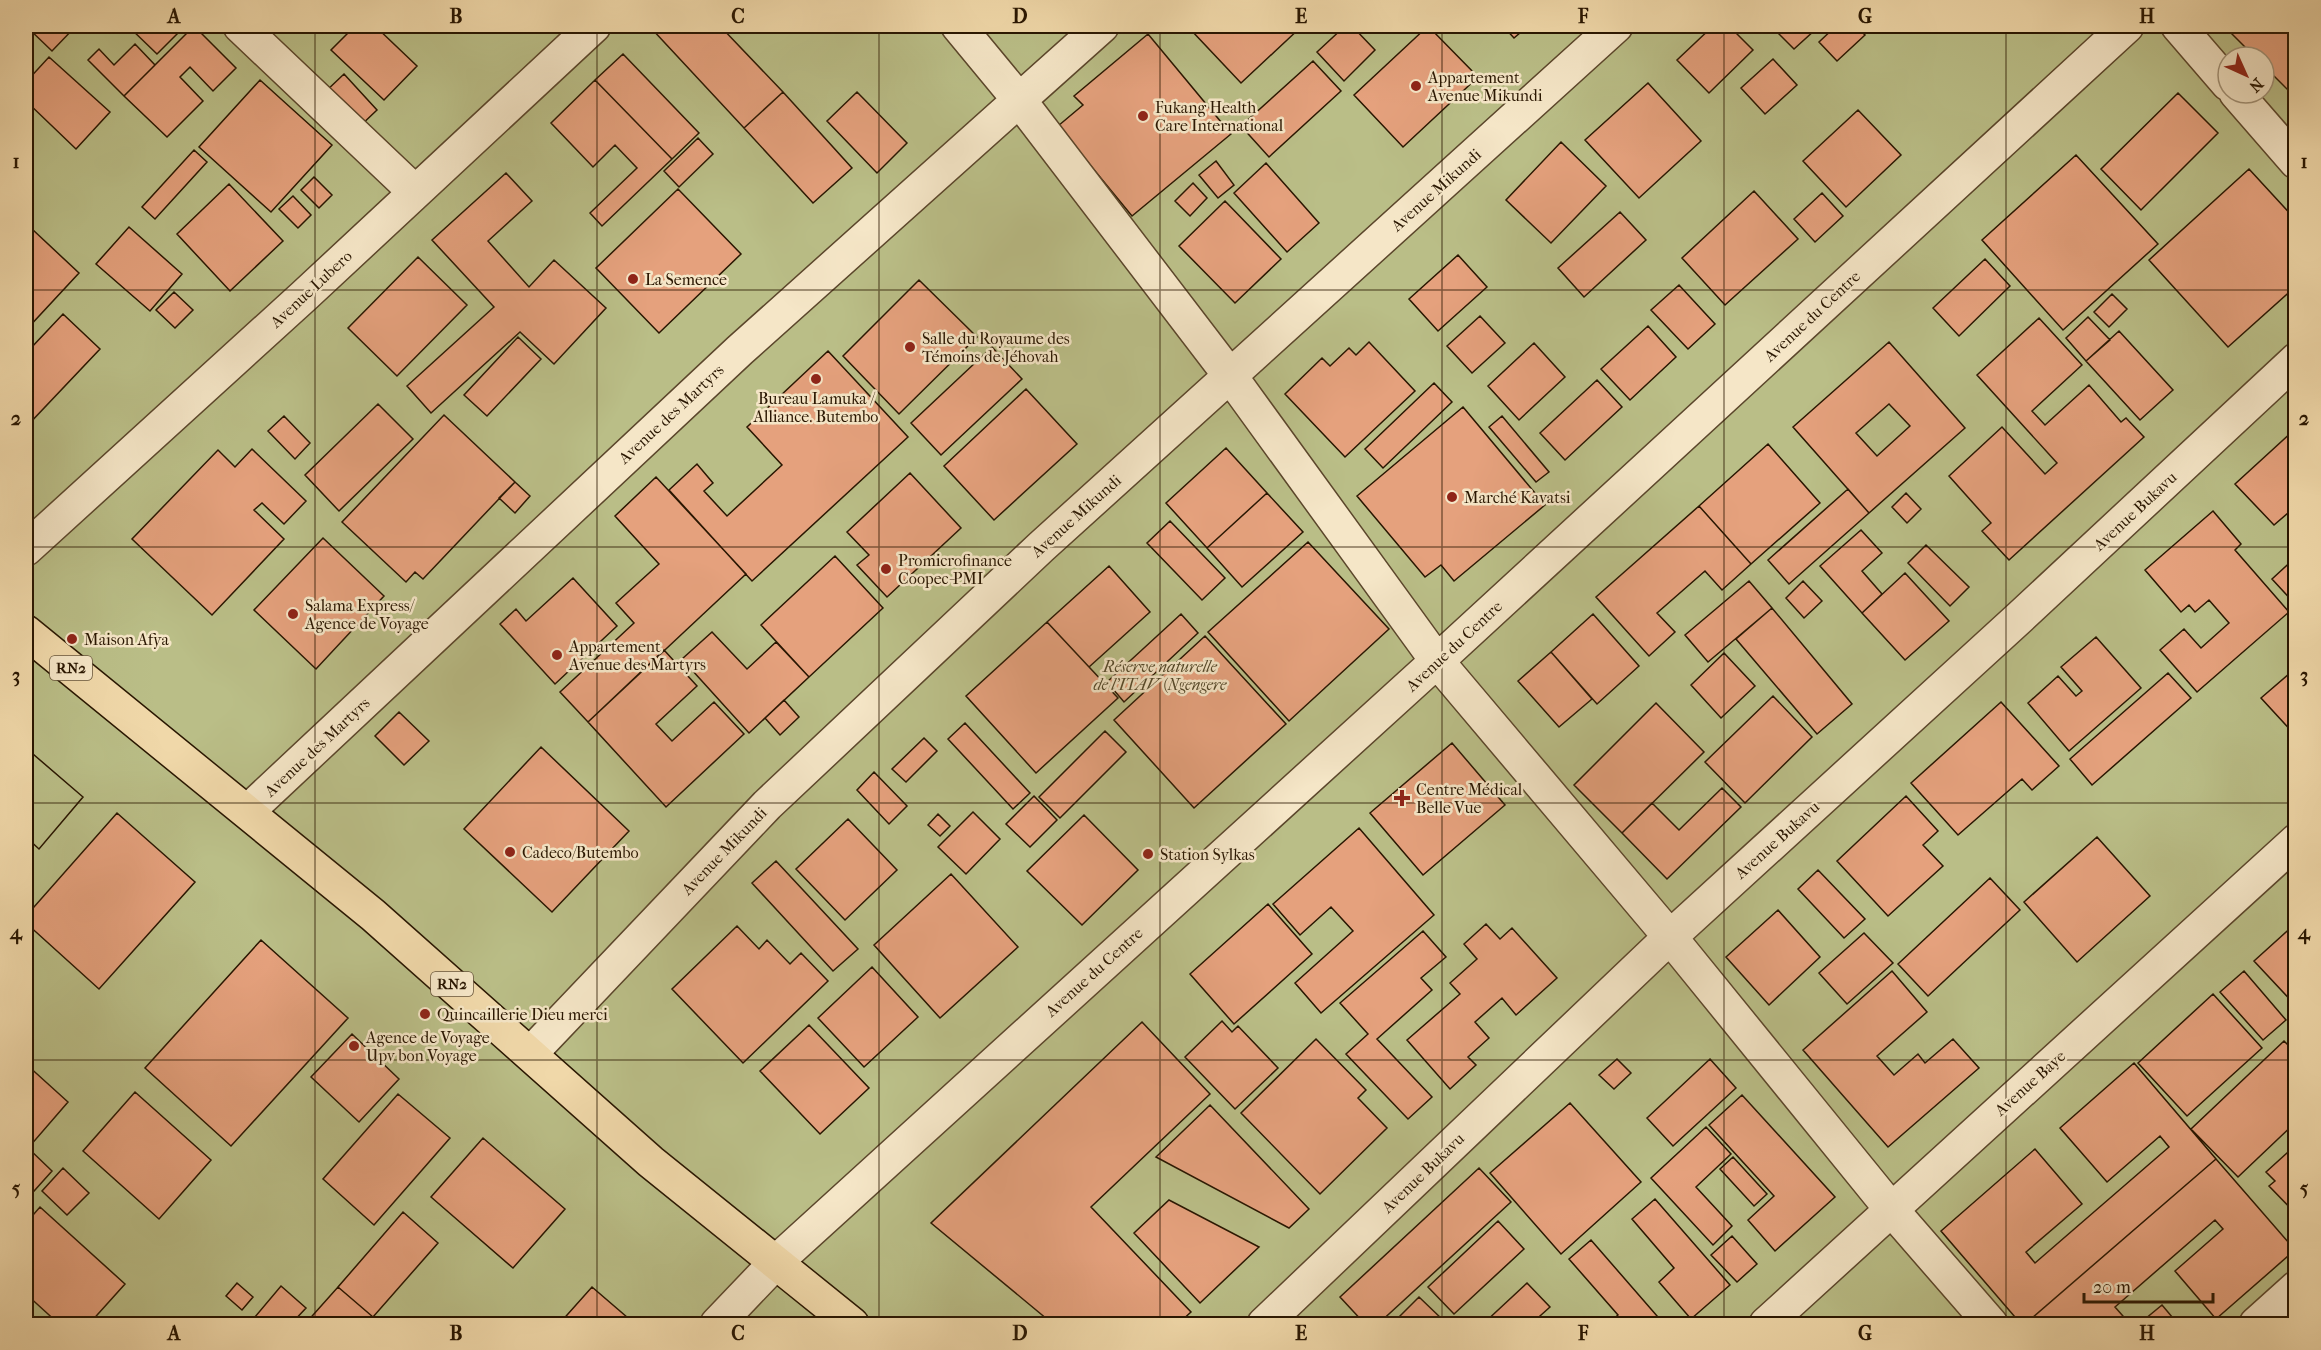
<svg xmlns="http://www.w3.org/2000/svg" width="2321" height="1350" font-family="'IM FELL French Canon',serif">
  <style>
    .green { fill: #babe87; stroke: #726a44; stroke-width: 1.5; fill-rule: evenodd }
    .building { fill: #e5a17d; stroke: #291601; stroke-width: 1.5; fill-rule: evenodd }
    .lines { fill: none; stroke-linecap: round; stroke-linejoin: round }
    .minor-casing { stroke: #5b462b; stroke-width: 36 }
    .highway-casing { stroke: #291601; stroke-width: 36 }
    .minor { stroke: #f5e6c7; stroke-width: 33 }
    .highway { stroke: #f0d8a9; stroke-width: 33 }
    .grid { fill: none; stroke: #291601; stroke-width: 1.5; stroke-opacity: 0.55 }
    .poi-dot { fill: #8f2418; stroke: #f5e6c7; stroke-width: 2 }
    .labels { text-anchor: middle; dominant-baseline: central; stroke-width: 5; stroke-linejoin: round; paint-order: stroke }
    .shield { fill: #f5e6c7; stroke: #66543c; stroke-width: 1.5 }
    .shield-label { font-size: 15px; font-weight: bold; fill: #291601 }
    .poi-label { font-size: 16px; fill: #291601; stroke: #f5e6c7; text-anchor: start }
    .street-label { font-size: 16px; fill: #291601; stroke: #f5e6c7 }
    .park-label { font-size: 16px; font-style: italic; fill: #544829; stroke: #f5e6c7 }
    .neatline { fill: none; stroke: #291601; stroke-width: 2 }
    .grid-label { font-size: 20px; text-anchor: middle; font-weight: bold; fill: #291601 }
  </style>
  <rect width="100%" height="100%" fill="#f0d8a9"/>
  <filter id="stains"><feTurbulence type="fractalNoise" baseFrequency=".00333" numOctaves="4"/><feColorMatrix values="0 0 0 0 .2 0 0 0 0 .09 0 0 0 0 .02 0 0 0 .5 -.17"/></filter>
  <radialGradient id="worn" r=".72"><stop offset=".6" stop-color="#630" stop-opacity="0"/><stop offset="1" stop-color="#630" stop-opacity=".3"/></radialGradient>
  <path class="green" d="M26 26H2295V1324H26ZM2228 57H2264V93H2228Z"/>
  <path class="building" d="M28 26H76L52 51 27 27Z
    M128 26H185L157 54Z
    M194 26 236 68 213 91 190 67 180 77 203 101 167 137 124 96Z
    M355 26H375L417 66 384 100 331 50Z
    M653 26H720L783 92 744 128 651 28Z
    M1196 26H1302L1241 83 1191 30Z
    M1345 26H1352L1375 50 1344 81 1317 52Z
    M1428 26 1478 77 1403 147 1354 95Z
    M1503 26H1528L1514 38Z
    M1713 26H1729L1753 50 1709 93 1677 60Z
    M1771 26H1812L1816 29 1794 49Z
    M1836 26H1856L1865 35 1837 61 1819 42Z
    M2224 26H2296V98L2264 66V57H2255Z
    M1148 34 1231 134 1132 216 1058 126 1083 105 1074 96Z
    M135 44 155 65 124 96 88 60 99 49 114 65Z
    M623 54 699 133 672 159 595 80Z
    M49 57 110 112 76 149 26 101V82Z
    M1773 59 1797 85 1765 114 1741 88Z
    M1313 61 1341 91 1269 157 1241 126Z
    M344 74 377 110 357 129 324 93Z
    M260 80 332 145 271 212 199 147Z
    M595 80 672 159 602 226 590 213 637 168 615 145 593 167 551 123Z
    M1648 83 1701 141 1639 198 1585 140Z
    M783 92 852 168 813 203 744 128Z
    M857 92 907 143 877 173 827 121Z
    M2178 93 2218 133 2141 210 2101 169Z
    M1858 110 1901 155 1846 207 1803 161Z
    M698 138 713 154 679 187 664 171Z
    M1561 142 1606 186 1551 243 1506 200Z
    M194 150 207 162 155 219 142 207Z
    M2076 155 2158 244 2063 330 1982 240Z
    M1216 161 1234 185 1218 198 1199 175Z
    M1266 163 1319 223 1287 252 1234 193Z
    M2249 169 2296 220V286L2228 347 2149 260Z
    M506 173 532 201 488 241 529 287 554 260 606 308 554 364 520 332 431 413 407 386 494 307 432 240Z
    M314 177 332 195 319 208 301 190Z
    M1193 183 1207 198 1190 216 1175 201Z
    M229 184 283 241 230 291 177 234Z
    M678 189 741 254 659 333 596 268Z
    M1754 191 1798 239 1725 305 1682 258Z
    M1822 193 1843 216 1815 242 1794 219Z
    M293 196 311 215 298 228 279 209Z
    M1225 201 1281 259 1235 303 1179 246Z
    M1620 212 1646 240 1584 297 1558 268Z
    M129 227 182 274 150 311 96 264Z
    M32 229 79 273 26 330V237Z
    M1458 255 1487 287 1438 331 1409 299Z
    M418 257 467 305 397 376 348 328Z
    M1985 259 2010 286 1959 336 1933 308Z
    M919 280 977 337 899 414 843 356Z
    M1679 285 1715 324 1688 349 1651 310Z
    M174 292 193 310 175 328 156 310Z
    M2112 294 2127 309 2109 327 2094 312Z
    M63 314 100 349 26 427V346L29 350Z
    M1480 316 1505 343 1472 373 1447 346Z
    M2088 317 2110 340 2086 361 2066 338Z
    M2039 318 2082 365 2032 411 2045 425 2089 385 2121 422 2126 418 2144 437 2009 560 1982 531 1991 523 1949 476 2002 427 2045 474 2057 463 1977 375Z
    M1648 326 1676 357 1630 400 1601 369Z
    M2119 331 2173 390 2140 420 2086 361Z
    M518 337 541 359 487 416 464 395Z
    M1369 342 1415 391 1345 457 1285 394 1322 358 1330 366 1349 348 1356 355Z
    M1889 342 1965 428 1869 513 1793 427ZM1889 404 1910 426 1877 456 1856 433Z
    M1534 343 1565 377 1519 420 1488 386Z
    M992 347 1022 379 941 455 911 423Z
    M828 351 908 437 752 581 669 490 697 464 713 483 704 491 727 516 782 465 747 427Z
    M1597 380 1622 407 1565 460 1540 433Z
    M1434 383 1452 402 1383 468 1365 449Z
    M1026 389 1077 444 994 520 944 466Z
    M378 404 413 439 339 511 305 475Z
    M1463 407 1545 505 1454 581 1441 565 1425 577 1357 496Z
    M444 415 515 482 423 579 415 572 406 582 342 522Z
    M284 416 310 443 295 459 268 431Z
    M1502 416 1549 472 1536 482 1489 427Z
    M2295 429 2296 506 2274 525 2235 484Z
    M1768 444 1820 503 1751 564 1699 506Z
    M1226 448 1267 493 1207 548 1166 503Z
    M252 449 306 501 284 524 262 503 254 510 284 539 212 615 132 539 218 450 235 467Z
    M910 473 961 528 887 597 857 565 869 555 847 532Z
    M656 477 746 574 588 722 560 692 634 623 616 603 659 564 615 516Z
    M515 482 530 496 515 513 499 498Z
    M1848 489 1869 513 1789 584 1768 560Z
    M1267 493 1303 532 1242 587 1207 548Z
    M1906 493 1921 509 1907 523 1892 507Z
    M1699 506 1751 564 1722 590 1705 571 1657 613 1675 632 1649 656 1596 597Z
    M2213 511 2241 544 2235 550 2289 612 2197 692 2160 650 2184 629 2201 648 2229 623 2209 600 2195 612 2189 605 2181 612 2145 570Z
    M1170 521 1225 578 1202 600 1147 543Z
    M1861 530 1882 553 1862 571 1882 594 1862 613 1820 566Z
    M323 538 384 596 316 669 254 610Z
    M1308 542 1389 629 1289 721 1208 632Z
    M1926 545 1969 587 1950 606 1908 563Z
    M835 556 883 608 809 677 761 625Z
    M2296 557V605L2272 579Z
    M1109 566 1150 612 1089 667 1047 622Z
    M1905 573 1949 621 1905 660 1862 613Z
    M573 578 617 626 555 684 500 624 516 609 526 621Z
    M1749 581 1772 608 1708 662 1685 635Z
    M1803 581 1822 601 1804 618 1786 598Z
    M1772 608 1852 704 1817 734 1736 639Z
    M1181 614 1198 633 1124 702 1107 682Z
    M1593 614 1639 666 1597 704 1551 652Z
    M1047 622 1118 698 1036 773 966 696Z
    M712 632 747 669 776 642 809 677 749 733 682 659Z
    M1205 636 1286 724 1194 808 1114 720Z
    M2096 637 2141 688 2069 751 2028 703 2058 676 2076 696 2082 691 2061 667Z
    M664 650 697 686 656 724 672 741 714 702 744 734 666 807 588 722Z
    M1551 652 1592 699 1559 727 1518 681Z
    M1724 653 1755 686 1721 718 1691 685Z
    M2296 668V736L2261 698Z
    M2168 673 2191 698 2092 785 2070 759Z
    M1773 696 1812 737 1745 803 1705 762Z
    M784 700 799 717 780 735 765 718Z
    M2001 702 2059 766 2032 790 2022 779 1958 835 1911 783Z
    M1656 703 1704 752 1622 833 1574 785Z
    M399 712 429 741 404 765 375 736Z
    M965 723 1030 793 1013 809 948 739Z
    M1105 731 1126 752 1060 818 1039 797Z
    M924 738 937 751 906 782 892 769Z
    M1452 743 1505 805 1423 875 1370 813Z
    M541 747 629 831 552 912 464 829Z
    M26 748 83 797 39 849 26 837Z
    M26 748 83 797 39 849 26 837Z
    M874 772 907 806 889 824 857 790Z
    M1722 788 1741 807 1667 879 1622 833 1652 803 1679 830Z
    M1034 796 1057 820 1030 847 1006 824Z
    M1906 796 1938 831 1923 845 1943 866 1888 916 1837 861Z
    M973 812 1000 839 966 874 938 847Z
    M117 813 195 882 99 989 26 923V916Z
    M938 814 950 826 940 836 928 825Z
    M1084 815 1138 870 1082 925 1027 871Z
    M848 819 897 870 845 920 796 869Z
    M1359 828 1434 915 1321 1013 1295 983 1353 931 1331 907 1300 935 1273 904Z
    M2097 837 2150 896 2077 962 2024 902Z
    M776 861 858 949 833 971 752 883Z
    M1818 870 1865 919 1844 938 1798 889Z
    M951 874 1018 947 940 1018 874 945Z
    M1990 878 2020 910 1928 996 1898 964Z
    M1268 904 1312 954 1234 1024 1190 974Z
    M1778 910 1820 957 1769 1005 1726 957Z
    M2296 923V1006L2254 961Z
    M1486 924 1500 939 1512 928 1557 978 1516 1015 1502 998 1475 1022 1489 1038 1468 1057 1476 1065 1450 1089 1407 1040 1460 994 1450 983 1477 959 1464 944Z
    M737 926 759 949 767 940 790 964 801 953 828 981 743 1063 672 989Z
    M1423 931 1446 957 1421 978 1432 990 1377 1039 1432 1097 1408 1119 1346 1054 1368 1034 1340 1003Z
    M1864 933 1893 963 1847 1004 1819 973Z
    M261 940 348 1018 231 1146 145 1068Z
    M872 967 918 1017 864 1067 818 1018Z
    M1892 971 1927 1012 1877 1056 1894 1075 1918 1054 1925 1063 1953 1039 1979 1068 1888 1147 1803 1050Z
    M2244 971 2286 1020 2263 1040 2220 992Z
    M2213 994 2262 1048 2187 1116 2138 1063Z
    M1222 1021 1232 1032 1238 1026 1278 1068 1235 1109 1185 1057Z
    M1142 1022 1210 1094 1091 1207 1191 1312 1178 1324H1053L931 1223Z
    M809 1025 869 1088 820 1134 760 1071Z
    M352 1034 399 1079 359 1122 311 1077Z
    M1316 1039 1366 1090 1358 1098 1387 1128 1320 1194 1241 1113Z
    M2284 1041 2296 1053V1122L2238 1177 2191 1129Z
    M1617 1059 1631 1073 1614 1089 1599 1075Z
    M1710 1059 1736 1088 1673 1146 1647 1118Z
    M2134 1063 2216 1159 2025 1324H2021L1941 1231 2035 1149 2082 1204 2026 1252 2035 1263 2169 1147 2160 1136 2107 1182 2060 1128Z
    M26 1064 68 1102 30 1146 26 1142Z
    M135 1092 211 1160 159 1219 83 1151Z
    M398 1094 450 1138 374 1225 323 1179Z
    M1742 1095 1835 1197 1775 1251 1748 1220 1774 1196 1709 1125Z
    M1570 1103 1641 1182 1561 1254 1490 1173Z
    M1210 1105 1309 1209 1289 1228 1156 1157Z
    M1706 1127 1731 1154 1696 1187 1732 1226 1713 1245 1651 1178Z
    M483 1138 565 1209 513 1268 431 1197Z
    M26 1146 52 1171 26 1200Z
    M2287 1153 2296 1161V1214L2269 1186 2275 1181 2266 1172Z
    M1733 1157 1767 1194 1754 1206 1720 1169Z
    M2216 1159 2295 1250 2216 1319 2175 1271 2223 1229 2215 1220 2115 1307 2130 1324H2025Z
    M63 1168 89 1193 67 1215 42 1191Z
    M1479 1168 1511 1202 1378 1324H1365L1340 1297Z
    M1655 1199 1730 1285 1691 1319 1659 1282 1674 1268 1632 1219Z
    M1169 1200 1259 1247 1200 1303 1134 1233Z
    M40 1207 125 1284 89 1324H59L26 1294V1223Z
    M403 1212 438 1243 373 1317 338 1287Z
    M1498 1221 1524 1249 1454 1314 1428 1287Z
    M1732 1236 1757 1264 1737 1282 1711 1255Z
    M1591 1240 1664 1324H1612L1610 1322 1618 1315 1569 1259Z
    M237 1283 253 1297 242 1310 226 1296Z
    M1527 1283 1550 1307 1531 1324H1483Z
    M281 1286 306 1308 291 1324H249Z
    M338 1287 373 1317 367 1324H305Z
    M592 1287 635 1324H559Z
    M1419 1297 1444 1321 1441 1324H1392Z
    M2162 1305 2178 1324H2139Z"/>
  <g class="lines">
    <g class="minor-casing">
      <path id="minor" d="M240 26 415 192
        M958 26 1020 101 1231 377 1437 661 1670 937 1891 1209 1991 1324
        M2178 26 2228 84
        M2236 93 2296 162
        M26 549 304 296 594 26
        M248 811 740 350 1102 26
        M531 1053 767 805 1041 547 1616 26
        M717 1324 777 1261 1437 661 2127 26
        M1264 1324 1670 937 2018 619 2296 360
        M1766 1324 2296 841
        M2256 1324 2296 1288"/>
    </g>
    <g class="highway-casing">
      <path id="highway" d="M26 632 373 915 651 1162 852 1324"/>
    </g>
    <use href="#minor" class="minor"/>
    <use href="#highway" class="highway"/>
  </g>
  <path class="grid" d="M315 26V1324M597 26V1324M879 26V1324M1160 26V1324M1442 26V1324M1724 26V1324M2006 26V1324M26 290H2296M26 547H2296M26 803H2296M26 1060H2296"/>
  <g class="poi-dot">
    <circle cx="1416" cy="86" r="6"/>
    <circle cx="1143" cy="116" r="6"/>
    <circle cx="633" cy="279" r="6"/>
    <circle cx="910" cy="347" r="6"/>
    <circle cx="816" cy="379" r="6"/>
    <circle cx="1452" cy="497" r="6"/>
    <circle cx="886" cy="569" r="6"/>
    <circle cx="293" cy="614" r="6"/>
    <circle cx="72" cy="639" r="6"/>
    <circle cx="557" cy="655" r="6"/>
    <path d="M1399 789h6v6h6v6h-6v6h-6v-6h-6v-6h6z"/>
    <circle cx="510" cy="852" r="6"/>
    <circle cx="1148" cy="854" r="6"/>
    <circle cx="425" cy="1014" r="6"/>
    <circle cx="354" cy="1046" r="6"/>
  </g>
  <g class="labels">
    <g class="shield">
      <rect x="50" y="656" width="42" height="24" rx="4.5"/>
      <rect x="431" y="972" width="42" height="24" rx="4.5"/>
    </g>
    <g class="shield-label">
      <text x="71" y="668">RN2</text>
      <text x="452" y="984">RN2</text>
    </g>
    <g class="poi-label">
      <text x="1428" y="77">Appartement<tspan x="1428" dy="18">Avenue Mikundi</tspan></text>
      <text x="1155" y="107">Fukang Health<tspan x="1155" dy="18">Care International</tspan></text>
      <text x="645" y="279">La Semence</text>
      <text x="922" y="338">Salle du Royaume des<tspan x="922" dy="18">Témoins de Jéhovah</tspan></text>
      <text x="816" y="398" text-anchor="middle">Bureau Lamuka /<tspan x="816" dy="18">Alliance. Butembo</tspan></text>
      <text x="1464" y="497">Marché Kavatsi</text>
      <text x="898" y="560">Promicrofinance<tspan x="898" dy="18">Coopec-PMI</tspan></text>
      <text x="305" y="605">Salama Express/<tspan x="305" dy="18">Agence de Voyage</tspan></text>
      <text x="84" y="639">Maison Afya</text>
      <text x="569" y="646">Appartement<tspan x="569" dy="18">Avenue des Martyrs</tspan></text>
      <text x="1416" y="789">Centre Médical<tspan x="1416" dy="18">Belle Vue</tspan></text>
      <text x="522" y="852">Cadeco/Butembo</text>
      <text x="1160" y="854">Station Sylkas</text>
      <text x="437" y="1014">Quincaillerie Dieu merci</text>
      <text x="366" y="1037">Agence de Voyage<tspan x="366" dy="18">Upv bon Voyage</tspan></text>
    </g>
    <g class="street-label">
      <text transform="translate(1436 190) rotate(-42)">Avenue Mikundi</text>
      <text transform="translate(311 289) rotate(-43)">Avenue Lubero</text>
      <text transform="translate(1812 316) rotate(-43)">Avenue du Centre</text>
      <text transform="translate(671 414) rotate(-43)">Avenue des Martyrs</text>
      <text transform="translate(2135 511) rotate(-43)">Avenue Bukavu</text>
      <text transform="translate(1076 516) rotate(-42)">Avenue Mikundi</text>
      <text transform="translate(1454 646) rotate(-43)">Avenue du Centre</text>
      <text transform="translate(317 747) rotate(-43)">Avenue des Martyrs</text>
      <text transform="translate(1777 840) rotate(-42)">Avenue Bukavu</text>
      <text transform="translate(724 851) rotate(-46)">Avenue Mikundi</text>
      <text transform="translate(1094 972) rotate(-42)">Avenue du Centre</text>
      <text transform="translate(2030 1083) rotate(-42)">Avenue Baye</text>
      <text transform="translate(1423 1173) rotate(-44)">Avenue Bukavu</text>
    </g>
    <g class="park-label">
      <text x="1160" y="666">Réserve naturelle<tspan x="1160" dy="18">de l'ITAV (Ngengere</tspan></text>
    </g>
  </g>
  <rect width="2321" height="1350" fill="none" stroke="#f0d8a9" stroke-width="66"/>
  <g transform="translate(2246 75) rotate(135)"><circle r="28" fill="#f5e6c7" stroke="#a39378" stroke-width="1.5"/>
  <path d="M0-4.5L10 22L0 15L-10 22Z" fill="#8f2418"/>
  <text y="-9" font-size="16" font-weight="bold" text-anchor="middle" fill="#291601">N</text>
  </g>
  <path d="M2084 1293v9h129v-9" fill="none" stroke="#291601" stroke-width="3"/>
  <text x="2093" y="1293" font-size="18" fill="#291601" stroke="#f5e6c7" stroke-width="4.5" paint-order="stroke">20 m</text>
  <rect x="33" y="33" width="2255" height="1284" class="neatline"/>
  <g class="grid-label">
    <text x="174" y="23">A</text>
    <text x="456" y="23">B</text>
    <text x="738" y="23">C</text>
    <text x="1020" y="23">D</text>
    <text x="1301" y="23">E</text>
    <text x="1583" y="23">F</text>
    <text x="1865" y="23">G</text>
    <text x="2147" y="23">H</text>
    <text x="16" y="168">1</text>
    <text x="2304" y="168">1</text>
    <text x="16" y="425">2</text>
    <text x="2304" y="425">2</text>
    <text x="16" y="682">3</text>
    <text x="2304" y="682">3</text>
    <text x="16" y="939">4</text>
    <text x="2304" y="939">4</text>
    <text x="16" y="1195">5</text>
    <text x="2304" y="1195">5</text>
    <text x="174" y="1340">A</text>
    <text x="456" y="1340">B</text>
    <text x="738" y="1340">C</text>
    <text x="1020" y="1340">D</text>
    <text x="1301" y="1340">E</text>
    <text x="1583" y="1340">F</text>
    <text x="1865" y="1340">G</text>
    <text x="2147" y="1340">H</text>
  </g>
  <rect width="100%" height="100%" filter="url(#stains)"/>
  <rect width="100%" height="100%" fill="url(#worn)"/>
</svg>
